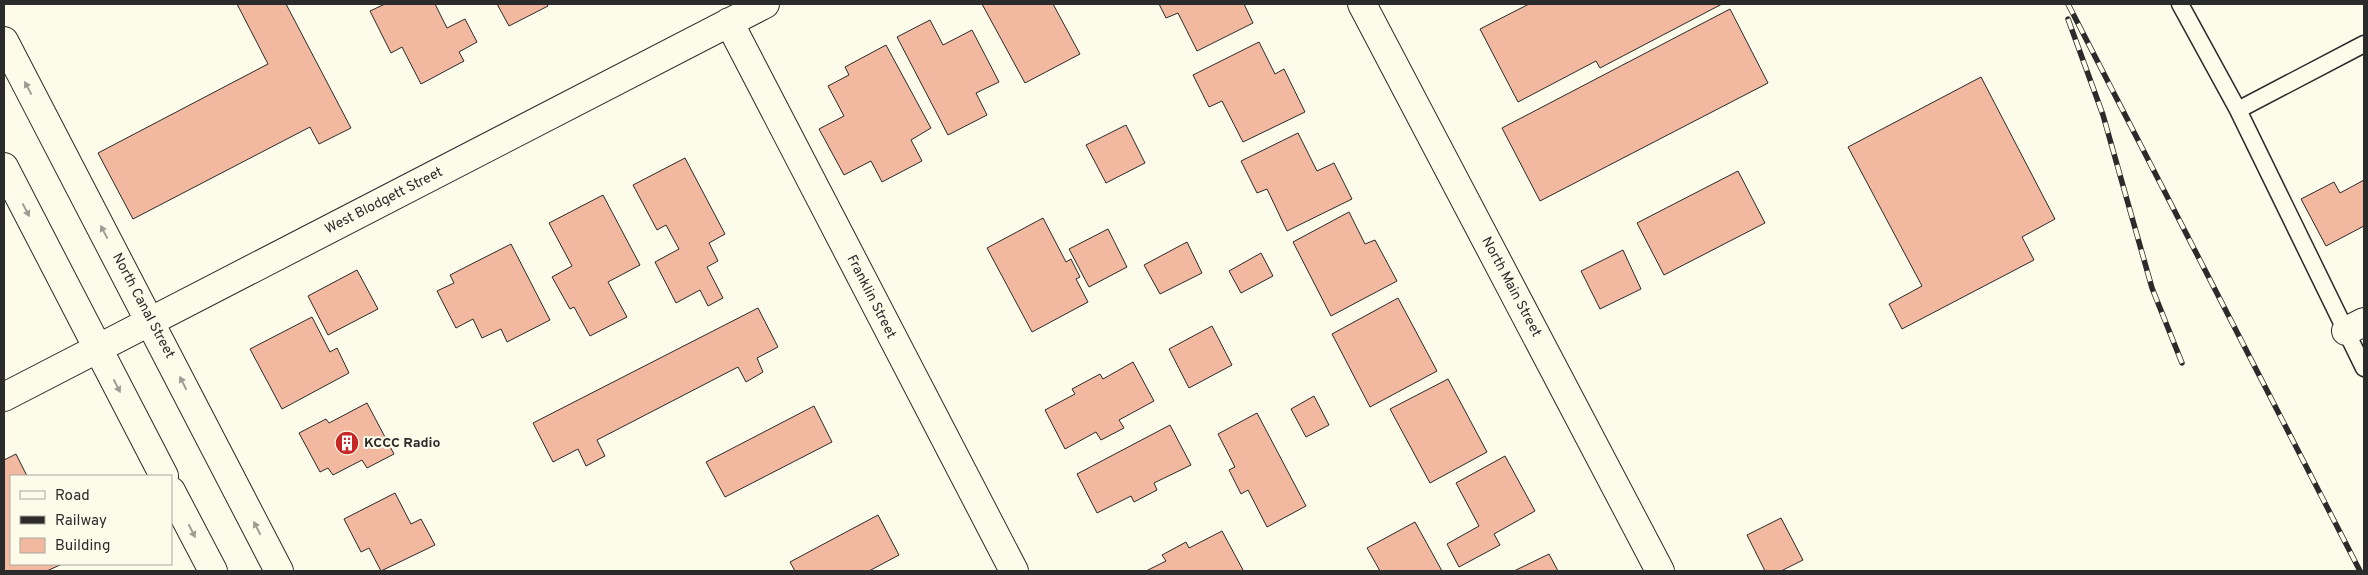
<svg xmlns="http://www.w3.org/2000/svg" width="2368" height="575" font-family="Overpass,sans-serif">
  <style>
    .building { fill: #f2b8a0; stroke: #2b2b2b }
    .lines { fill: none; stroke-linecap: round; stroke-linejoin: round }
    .service-casing { stroke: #2b2b2b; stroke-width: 19 }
    .minor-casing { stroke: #2b2b2b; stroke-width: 30 }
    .trunk-casing { stroke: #2b2b2b; stroke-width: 30 }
    .service { stroke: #fdfbea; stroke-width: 16 }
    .minor { stroke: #fdfbea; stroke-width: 28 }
    .trunk { stroke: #fdfbea; stroke-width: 28 }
    .rail-casing { stroke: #2b2b2b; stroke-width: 5.5 }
    .rail { stroke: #fdfbea; stroke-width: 4; stroke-dasharray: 11; stroke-linecap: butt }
    .oneway { fill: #9e9d94 }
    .labels { text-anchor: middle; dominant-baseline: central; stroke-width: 4; stroke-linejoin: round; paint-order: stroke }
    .street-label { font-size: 14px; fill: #2b2b2b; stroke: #fdfbea }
    .poi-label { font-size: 14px; font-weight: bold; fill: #2b2b2b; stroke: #fdfbea; text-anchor: start }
  </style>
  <rect width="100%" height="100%" fill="#fdfbea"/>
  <path class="building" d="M237 4H286L351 128 319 144 310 127 133 219 98 153 268 64Z
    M385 4H435L447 28 465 19 477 42 459 52 464 61 421 84 402 47 391 53 370 11Z
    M497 4H547L548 6 509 26Z
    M982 4H1053L1080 54 1025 83Z
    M1159 4H1244L1253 23 1197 51 1178 13 1166 18Z
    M1529 4H1722L1600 68 1596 61 1518 102 1480 29Z
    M1730 9 1768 83 1540 201 1502 128Z
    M930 20 943 45 972 30 999 82 976 93 987 115 948 135 897 37Z
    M1259 42 1275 74 1284 69 1305 112 1243 142 1222 101 1209 107 1193 75Z
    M886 45 931 128 911 140 922 161 882 182 871 161 844 175 819 129 844 116 828 86 849 75 845 67Z
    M1981 77 2055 219 2022 237 2034 260 1902 329 1889 304 1922 286 1848 147Z
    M1126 125 1145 163 1106 183 1086 145Z
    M1298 133 1317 171 1334 163 1352 199 1287 231 1267 189 1257 193 1241 161Z
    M685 158 725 234 709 243 718 261 707 267 723 298 708 306 700 290 676 303 655 262 679 249 666 225 657 230 633 185Z
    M1738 171 1765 223 1664 275 1637 223Z
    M2364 180V226L2326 246 2301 199 2334 182 2340 193Z
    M603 195 640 265 608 282 627 317 590 336 574 307 570 309 552 277 572 266 549 223Z
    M1349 212 1365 244 1375 240 1397 281 1331 316 1293 242Z
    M1043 218 1066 262 1071 259 1080 277 1076 279 1088 302 1032 332 987 248Z
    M1108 229 1127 267 1089 287 1069 249Z
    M1187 242 1202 273 1160 294 1144 265Z
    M511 244 550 320 507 342 501 329 482 338 473 319 456 328 437 291 454 283 450 275Z
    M1623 250 1641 289 1600 309 1581 271Z
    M1261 253 1273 276 1241 293 1229 271Z
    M357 270 378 309 328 335 308 296Z
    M1398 298 1437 371 1370 407 1332 334Z
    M758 308 778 347 757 358 763 372 746 382 738 367 597 440 605 456 586 466 578 449 553 462 533 423Z
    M312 317 330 352 337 348 349 373 282 409 250 349Z
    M1212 326 1232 365 1189 388 1169 349Z
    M1133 362 1154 401 1119 420 1124 428 1101 440 1096 432 1065 449 1045 410 1075 394 1072 389 1100 374 1103 379Z
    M1448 379 1487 452 1430 483 1390 409Z
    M1314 396 1329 425 1306 437 1291 409Z
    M367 403 394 454 367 468 362 460 333 475 328 468 320 472 299 433 326 419 329 423Z
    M814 406 832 442 725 497 706 462Z
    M1257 413 1306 506 1267 527 1248 490 1241 494 1229 470 1235 467 1218 434Z
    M1170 425 1191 465 1154 483 1157 490 1134 502 1131 496 1097 513 1077 474Z
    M16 454 27 476H11V564H62L47 571H4V460Z
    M1505 456 1535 511 1494 534 1500 545 1459 567 1447 544 1479 526 1456 483Z
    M395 493 411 524 421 519 435 545 381 571 369 548 361 552 344 519Z
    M878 515 899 555 869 571H795L790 562Z
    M1781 518 1803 560 1781 571H1765L1747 535Z
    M1415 522 1442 571H1380L1367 548Z
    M1222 531 1243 570 1241 571H1146L1166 561 1162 555 1186 542 1189 548Z
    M1549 554 1558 571H1514Z"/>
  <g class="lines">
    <g class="service-casing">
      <path id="service" d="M2180 4 2238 110 2364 368
        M2238 110 2364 44"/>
    </g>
    <g class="minor-casing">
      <path id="minor" d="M1362 4 1660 571
        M729 22 1014 571
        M2346 331 2364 322
        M4 397 765 4"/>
    </g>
    <g class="trunk-casing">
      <path id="trunk" d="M4 41 279 571
        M4 167 164 476
        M171 491 213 571"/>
    </g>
    <use href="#service" class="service"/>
    <use href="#minor" class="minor"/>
    <use href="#trunk" class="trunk"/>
    <g class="rail-casing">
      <path id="rail" d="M2068 4 2360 571
        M2068 19 2103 115 2152 288 2182 363"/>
    </g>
    <use href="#rail" class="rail"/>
  </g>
  <defs><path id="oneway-solid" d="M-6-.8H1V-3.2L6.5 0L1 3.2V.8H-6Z" transform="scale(1.25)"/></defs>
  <g class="oneway">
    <use href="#oneway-solid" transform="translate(28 88) rotate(-118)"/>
    <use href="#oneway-solid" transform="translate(26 210) rotate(62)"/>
    <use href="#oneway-solid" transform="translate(104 232) rotate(-118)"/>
    <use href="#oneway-solid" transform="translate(183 383) rotate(-117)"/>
    <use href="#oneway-solid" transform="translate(117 386) rotate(63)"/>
    <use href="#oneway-solid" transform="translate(257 528) rotate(-117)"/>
    <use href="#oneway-solid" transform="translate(192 531) rotate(63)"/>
  </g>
  <defs>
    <g id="building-disc" transform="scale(1.25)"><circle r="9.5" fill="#c62828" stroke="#fdfbea"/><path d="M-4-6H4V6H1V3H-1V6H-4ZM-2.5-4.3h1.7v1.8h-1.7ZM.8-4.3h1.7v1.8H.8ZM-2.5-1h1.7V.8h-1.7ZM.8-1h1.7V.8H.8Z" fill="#fff"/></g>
  </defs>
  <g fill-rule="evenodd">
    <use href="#building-disc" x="347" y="443"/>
  </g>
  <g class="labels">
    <g class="street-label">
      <text transform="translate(384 201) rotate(-27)">West Blodgett Street</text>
      <text transform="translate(1511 287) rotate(62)">North Main Street</text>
      <text transform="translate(871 297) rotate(63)">Franklin Street</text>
      <text transform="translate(143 306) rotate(62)">North Canal Street</text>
    </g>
    <g class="poi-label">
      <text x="364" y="443">KCCC Radio</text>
    </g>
  </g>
  <rect width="2368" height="575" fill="none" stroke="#2b2b2b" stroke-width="10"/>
  <rect x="10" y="475" width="162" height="90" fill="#fdfbea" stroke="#a9a89e"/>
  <rect x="20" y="491" width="25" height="8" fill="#fdfbea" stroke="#a9a89e"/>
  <text x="55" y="500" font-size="15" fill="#2b2b2b">Road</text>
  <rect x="20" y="516" width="25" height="8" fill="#2b2b2b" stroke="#a9a89e"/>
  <text x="55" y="525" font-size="15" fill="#2b2b2b">Railway</text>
  <rect x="20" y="538" width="25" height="15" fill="#f2b8a0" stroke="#a9a89e"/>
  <text x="55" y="550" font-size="15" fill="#2b2b2b">Building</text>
</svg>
